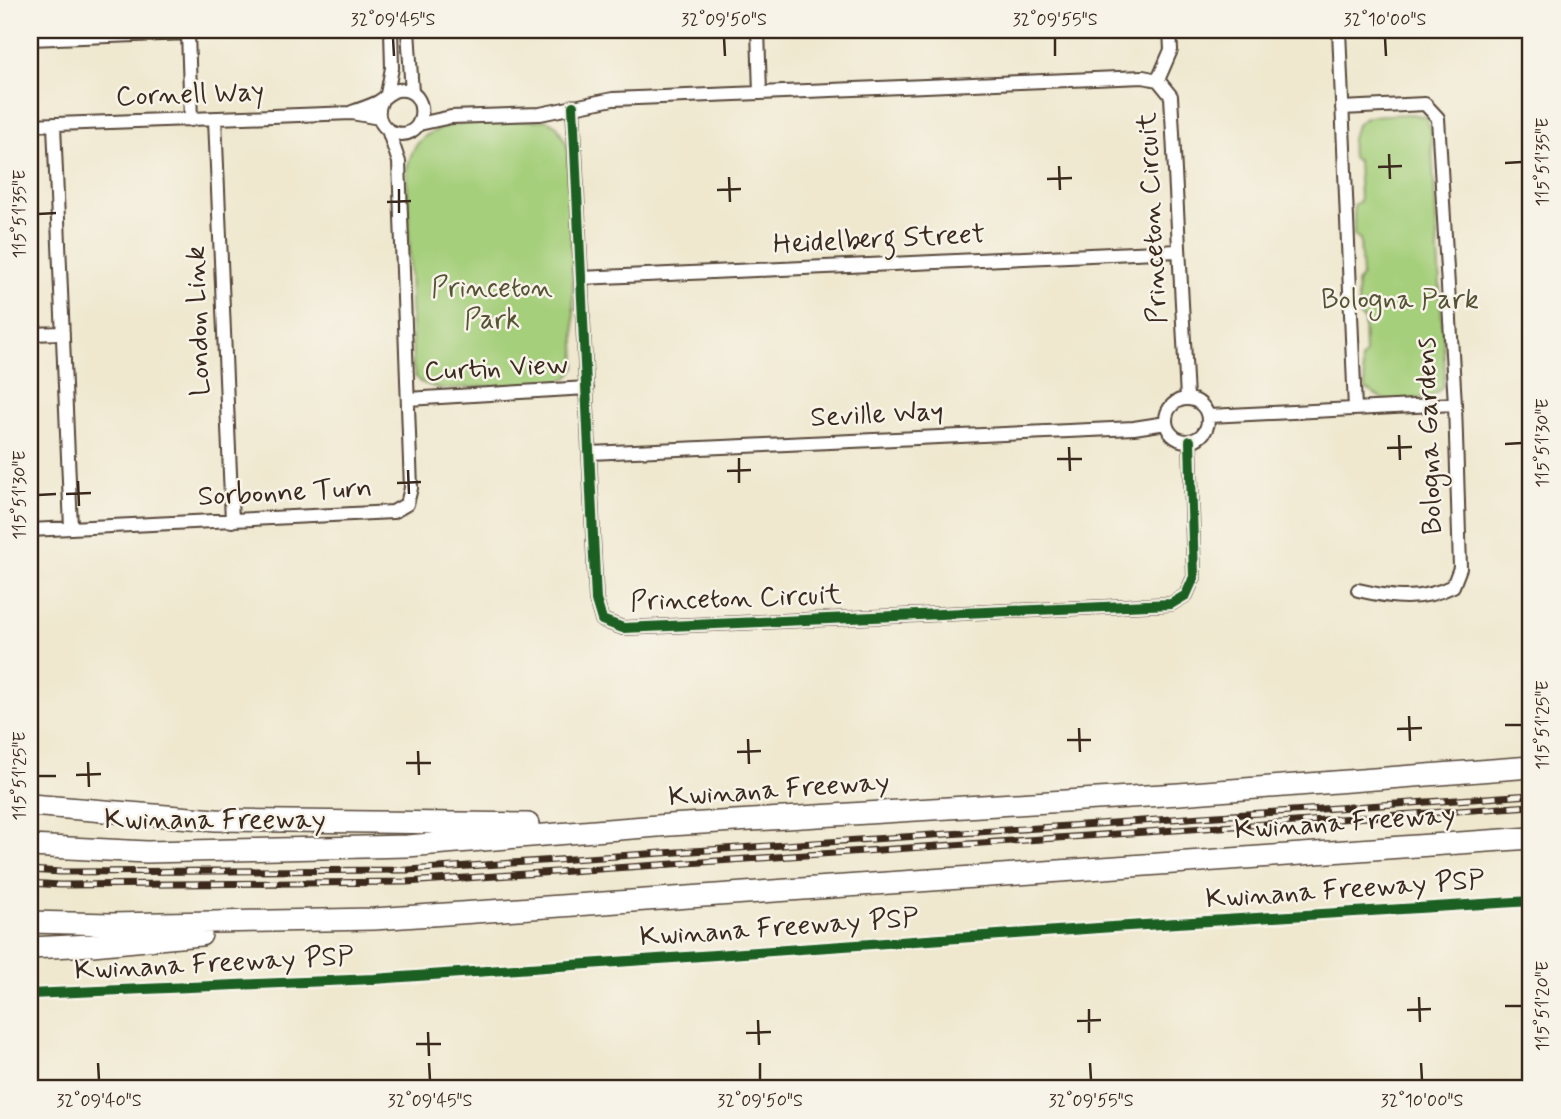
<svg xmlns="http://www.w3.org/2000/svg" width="1561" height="1119" font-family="Mynerve,sans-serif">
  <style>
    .green { fill: #a6cf7b; stroke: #707c4c; stroke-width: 2 }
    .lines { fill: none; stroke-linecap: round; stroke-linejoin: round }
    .minor-casing { stroke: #564639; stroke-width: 16 }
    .motorway-casing { stroke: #564639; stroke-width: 24 }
    .minor { stroke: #fff; stroke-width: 12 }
    .motorway { stroke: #fff; stroke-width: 21 }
    .rail-casing { stroke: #3b2a1e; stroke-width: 7 }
    .rail { stroke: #f7f3e8; stroke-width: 4.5; stroke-dasharray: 13; stroke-linecap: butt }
    .cycleway-casing { stroke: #f7f3e8; stroke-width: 15 }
    .cycleway { stroke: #1b5e20; stroke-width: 10 }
    .ticks { fill: none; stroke: #3b2a1e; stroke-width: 2.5 }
    .labels { text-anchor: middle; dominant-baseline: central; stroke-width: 5; stroke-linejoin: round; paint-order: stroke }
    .street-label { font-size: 28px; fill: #3b2a1e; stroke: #f7f3e8 }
    .park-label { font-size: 28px; fill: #565335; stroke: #f7f3e8 }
    .neatline { fill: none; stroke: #3b2a1e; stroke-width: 2.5 }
    .ticks-label { font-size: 18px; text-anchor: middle; fill: #3b2a1e }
  </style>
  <rect width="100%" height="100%" fill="#f7f3e8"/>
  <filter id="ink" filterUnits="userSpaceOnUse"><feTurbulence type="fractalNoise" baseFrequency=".0143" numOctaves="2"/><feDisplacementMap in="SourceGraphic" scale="14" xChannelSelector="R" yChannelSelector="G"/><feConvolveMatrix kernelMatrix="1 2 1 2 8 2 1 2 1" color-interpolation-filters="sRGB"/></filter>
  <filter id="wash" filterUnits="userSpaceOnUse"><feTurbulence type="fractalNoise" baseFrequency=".00686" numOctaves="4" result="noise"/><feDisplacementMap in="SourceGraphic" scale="28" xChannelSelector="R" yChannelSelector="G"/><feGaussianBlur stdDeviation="1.57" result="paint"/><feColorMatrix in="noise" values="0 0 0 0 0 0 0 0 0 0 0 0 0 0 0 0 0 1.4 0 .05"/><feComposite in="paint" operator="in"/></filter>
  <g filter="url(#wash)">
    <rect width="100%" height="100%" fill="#efe8cf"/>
    <path class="green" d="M1413 114 1426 117 1431 130 1445 374 1442 388 1432 396 1424 398 1386 401 1366 389 1361 359 1365 355 1364 320 1359 315 1357 283 1362 277 1360 240 1354 236V205L1360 201 1358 161 1352 158C1347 108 1375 116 1413 114Z
      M547 120 557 126 567 145 576 367C571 376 566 380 555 383L439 389 420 382 415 376 413 366 407 169C409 160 412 151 418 143 440 115 514 122 547 120Z"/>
  </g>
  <g filter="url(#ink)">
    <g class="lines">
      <g class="minor-casing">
        <path id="minor" d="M408 30 412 93
          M758 30 760 93
          M1339 30 1355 409
          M30 39 188 33 191 120
          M1158 80 1171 50 1170 30
          M387 94 392 68 391 30
          M573 106 596 600 602 620 623 628 1171 604 1186 595 1194 577 1190 441
          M1342 108 1425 104 1438 118 1455 404 1460 568 1453 586C1420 602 1393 598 1358 590
          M352 112C361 109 370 106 378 102 385 98 389 92 397 90 434 85 427 150 388 130 378 122 376 112 382 100
          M215 119 232 521
          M419 124 451 117 540 114 613 99 1143 77 1158 80 1171 96 1187 398
          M30 125 352 113 379 118
          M54 125 71 528
          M581 278 1178 251
          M30 334 63 333
          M1166 420a21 21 0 1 1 42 0a21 21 0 1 1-42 0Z
          M408 399 587 388
          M1209 416 1455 404
          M590 453 1134 428 1166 423
          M30 530 393 512 407 504 411 488 399 162 388 130"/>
      </g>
      <g class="motorway-casing">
        <path id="motorway" d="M30 805 216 820 528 824
          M30 846 147 852 407 846 670 825 1179 794 1531 767
          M30 922 111 924 374 919 1531 838
          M30 948 92 945 201 935"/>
      </g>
      <use href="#minor" class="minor"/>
      <use href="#motorway" class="motorway"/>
      <g class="rail-casing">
        <path id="rail" d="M30 870 61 872 408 870 1531 795
          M30 883 60 885 406 882 1531 806"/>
      </g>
      <use href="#rail" class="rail"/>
      <g class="cycleway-casing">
        <path id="cycleway" d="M573 106 596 600 602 620 623 628 1171 604 1186 595 1194 577 1190 441
          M30 994 374 979 1113 927 1531 901"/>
      </g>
      <use href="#cycleway" class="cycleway"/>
    </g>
  </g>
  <path class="ticks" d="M393 38 394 56M724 38 725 56M1055 38V56M1385 38 1386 56M1389 154 1390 179M1505 163 1522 162M1059 166 1060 190M1378 167 1402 166M729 177 730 202M1047 179 1072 178M399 189V213M717 190 741 189M387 202 411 201M38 214 56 213M1399 435 1400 460M1505 444 1522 443M1069 447 1070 471M1387 448 1412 447M739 458V483M1057 459H1082M408 470 409 494M727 471 751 470M78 481 79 506M397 483 421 482M66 494 91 493M38 495 56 494M1409 716 1410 741M1505 725H1522M1079 728 1080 752M1397 729 1422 728M748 739 749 764M1067 740H1091M418 751 419 775M737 752 761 751M88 762 89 787M406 763H431M76 775 101 774M38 776H56M1419 997 1420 1022M1505 1006H1522M1089 1009V1033M1407 1010 1431 1009M758 1020 759 1045M1077 1021 1101 1020M428 1032 429 1056M746 1033 771 1032M416 1044H441M98 1063 99 1080M429 1063 430 1080M760 1063V1080M1090 1063 1091 1080M1421 1063 1422 1080"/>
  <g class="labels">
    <g class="street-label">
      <text transform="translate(190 95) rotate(-2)">Cornell Way</text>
      <text transform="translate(1153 218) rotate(-93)">Princeton Circuit</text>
      <text transform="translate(879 240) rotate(-3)">Heidelberg Street</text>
      <text transform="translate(199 321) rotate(-92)">London Link</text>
      <text transform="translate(496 369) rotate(-3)">Curtin View</text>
      <text transform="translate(877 415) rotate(-3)">Seville Way</text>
      <text transform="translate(1430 436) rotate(-92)">Bologna Gardens</text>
      <text transform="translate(285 493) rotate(-3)">Sorbonne Turn</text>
      <text transform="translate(736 599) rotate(-2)">Princeton Circuit</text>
      <text transform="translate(779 790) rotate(-4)">Kwinana Freeway</text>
      <text x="215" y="820">Kwinana Freeway</text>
      <text transform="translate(1345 823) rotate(-4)">Kwinana Freeway</text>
      <text transform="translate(1345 890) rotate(-4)">Kwinana Freeway PSP</text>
      <text transform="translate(779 928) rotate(-4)">Kwinana Freeway PSP</text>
      <text transform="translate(214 964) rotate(-3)">Kwinana Freeway PSP</text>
    </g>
    <g class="park-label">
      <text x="492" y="288">Princeton<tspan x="492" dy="32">Park</tspan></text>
      <text x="1400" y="300">Bologna Park</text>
    </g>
  </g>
  <rect width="1561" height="1119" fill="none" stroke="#f7f3e8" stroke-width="77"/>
  <rect x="38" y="38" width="1484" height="1042" class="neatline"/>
  <g class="ticks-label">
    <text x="393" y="25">32°09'45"S</text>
    <text x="724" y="25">32°09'50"S</text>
    <text x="1055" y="25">32°09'55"S</text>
    <text x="1385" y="25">32°10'00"S</text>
    <text transform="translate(1542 162) rotate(-90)" y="6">115°51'35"E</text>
    <text transform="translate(19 214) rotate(-90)" y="6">115°51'35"E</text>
    <text transform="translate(1542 443) rotate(-90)" y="6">115°51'30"E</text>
    <text transform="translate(19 495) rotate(-90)" y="6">115°51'30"E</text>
    <text transform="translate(1542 725) rotate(-90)" y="6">115°51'25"E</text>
    <text transform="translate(19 776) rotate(-90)" y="6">115°51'25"E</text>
    <text transform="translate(1542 1006) rotate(-90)" y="6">115°51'20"E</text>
    <text x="99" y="1106">32°09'40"S</text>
    <text x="430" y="1106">32°09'45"S</text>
    <text x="760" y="1106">32°09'50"S</text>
    <text x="1091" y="1106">32°09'55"S</text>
    <text x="1422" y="1106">32°10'00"S</text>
  </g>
</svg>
